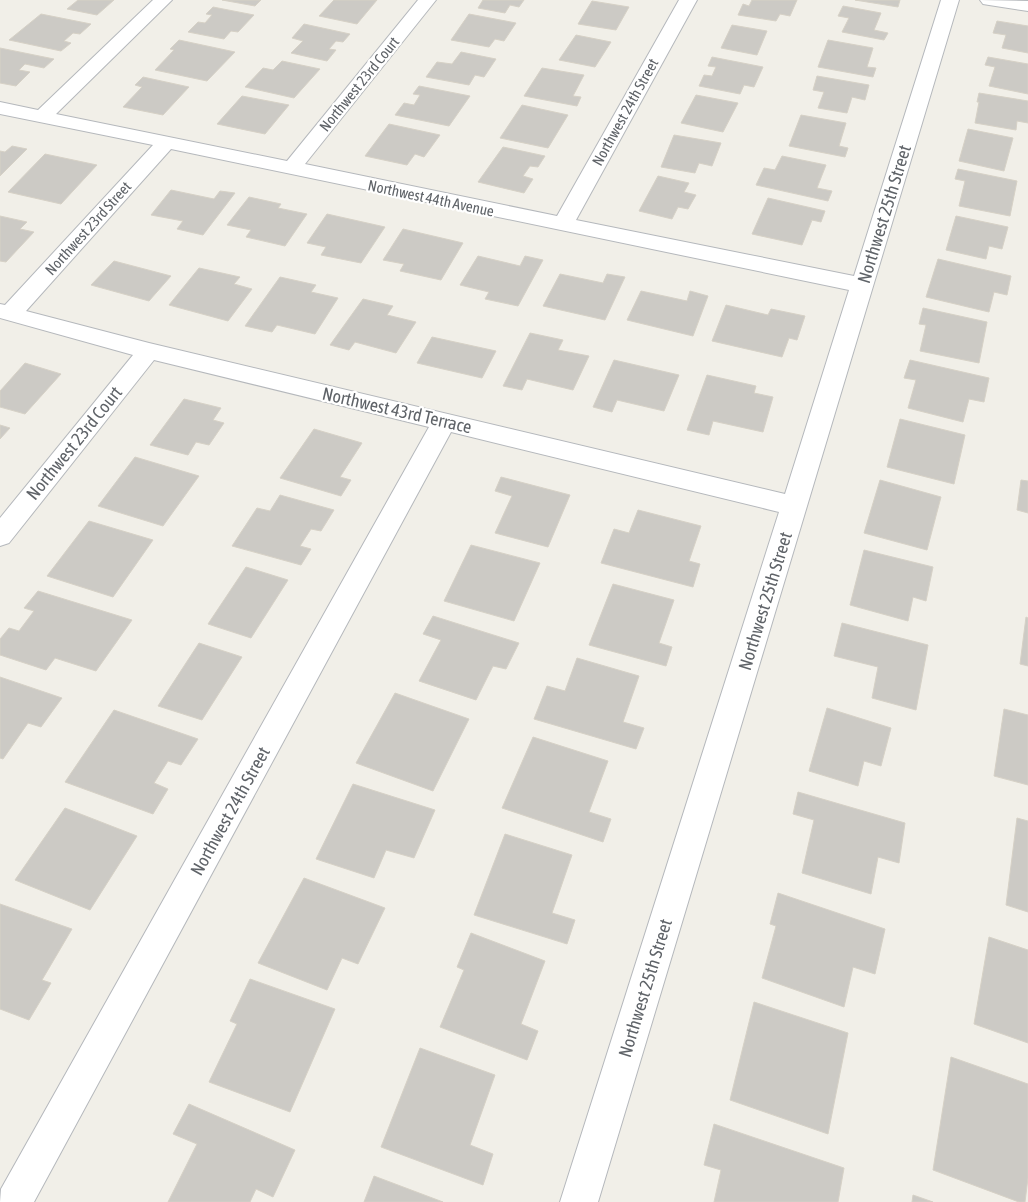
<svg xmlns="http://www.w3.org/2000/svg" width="1028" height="1202" font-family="'Asap Condensed',sans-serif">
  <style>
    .building { fill: #cccac5; stroke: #d6d1c6 }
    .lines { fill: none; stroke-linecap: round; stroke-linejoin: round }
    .street-casing { stroke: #b5b8bc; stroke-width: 2 }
    .street { fill: #fff; fill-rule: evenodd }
    .labels { text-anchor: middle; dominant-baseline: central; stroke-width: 4.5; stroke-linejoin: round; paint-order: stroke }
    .far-street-label { font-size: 15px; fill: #5f6368; stroke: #fff }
    .street-label { font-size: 18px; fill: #5f6368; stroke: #fff }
  </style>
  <rect width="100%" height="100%" fill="#f1efe8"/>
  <path class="building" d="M78 0H114L97 15 67 9Z
    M222 0H261L255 6Z
    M334 0H377L357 24 319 16Z
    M483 0H524L519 7 510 5 505 13 478 8Z
    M752 0H797L790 16 780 14 776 21 738 15 743 4 749 6Z
    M855 0H900L898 7Z
    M592 1 629 7 616 30 578 24Z
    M843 6 881 13 874 30 888 33 884 40 842 32 849 18 838 16Z
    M213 7 254 15 238 32 231 31 224 39 188 32 198 22 205 23 212 15 206 14Z
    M41 14 91 24 80 34 73 33 64 41 71 43 61 51 9 40Z
    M469 14 516 23 504 41 495 39 489 47 451 40Z
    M997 21 1028 26V53L1002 48 1006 35 993 33Z
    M304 24 350 34 343 42 336 41 329 49 336 50 327 61 291 53 303 41 292 38Z
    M732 25 767 31 757 55 721 48Z
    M576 35 611 42 595 67 559 60Z
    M179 40 235 52 207 81 155 70 174 50 170 49Z
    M828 40 873 48 867 67 876 68 873 77 818 67Z
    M0 48 54 59 44 68 25 64 19 70 30 72 16 86 0 83Z
    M461 52 496 59 484 77 475 75 469 85 426 77 437 62 452 64Z
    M712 57 763 67 754 87 744 85 740 94 699 86 704 75 712 76 716 67 708 66Z
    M988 57 1028 64V94L989 86 995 67 985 65Z
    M282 61 320 69 294 98 245 87 263 68 273 70Z
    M542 68 584 75 573 96 581 97 577 106 524 96Z
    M817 76 869 85 865 100 852 97 847 113 818 108 824 92 813 90Z
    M143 77 189 87 163 115 123 107 142 87 135 85Z
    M419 86 470 96 449 126 395 115 404 103 414 105 420 95 413 94Z
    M979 93 1028 101V123L1017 121 1016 130 975 123 979 102H977Z
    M696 95 738 103 723 132 681 123Z
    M242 96 289 105 265 134 217 124Z
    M522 105 568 115 548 148 500 138Z
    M801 115 846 123 839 146 848 148 845 157 789 146Z
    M389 124 440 135 424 157 415 154 407 165 365 156Z
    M968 129 1013 138 1004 171 959 161Z
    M674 135 721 143 712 166 699 163 695 173 661 167Z
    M12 146 27 149 0 176V151L5 152Z
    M503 147 545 156 538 167 530 166 523 176 533 179 524 193 478 182Z
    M45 154 97 165 61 204 8 192Z
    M782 156 826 165 817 188 832 191 828 201 756 185 764 168 775 170Z
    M958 169 1017 181 1010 216 959 206 965 181 955 179Z
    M658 176 689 183 684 192 696 195 688 209 678 207 672 219 639 211Z
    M171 190 214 199 220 191 235 193 203 235 177 229 183 221 151 215Z
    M249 197 281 204 278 208 307 214 285 246 246 237 251 230 227 225Z
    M768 198 825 211 821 222 812 220 802 245 752 234Z
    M327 214 385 227 361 263 321 255 326 247 307 243Z
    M0 216 27 222 20 229 34 232 6 262 0 261Z
    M956 216 1008 227 1002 249 989 246 986 259 946 250Z
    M403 229 463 243 441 280 400 271 404 264 383 260Z
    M478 256 520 266 525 256 543 260 518 306 485 299 489 292 460 285Z
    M938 259 1011 276 1007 295 994 292 989 312 926 297Z
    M114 261 171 276 149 301 91 285Z
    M199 268 240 277 234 284 252 289 228 321 169 305Z
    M560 274 603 283 607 274 625 277 605 320 543 306Z
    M280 277 316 285 311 292 338 298 315 334 277 325 272 332 245 326Z
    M641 291 687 301 690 291 708 296 693 336 627 320Z
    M363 299 393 306 387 315 416 322 396 353 355 342 349 350 330 345Z
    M726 305 768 315 771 309 805 316 797 340 789 338 782 357 712 341Z
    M923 308 987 322 979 363 920 351 926 325 919 324Z
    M530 333 563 340 558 350 589 356 573 390 527 379 522 390 503 386Z
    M432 337 496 351 482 378 417 363Z
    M614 360 679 375 664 411 617 400 612 412 593 407Z
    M910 360 989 378 984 402 969 399 963 422 908 408 916 380 904 378Z
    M25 363 61 374 25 414 0 407V391Z
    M707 375 756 386 754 393 773 397 763 432 713 421 709 435 687 430Z
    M184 399 221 408 213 420 224 423 209 445 196 442 188 455 150 445Z
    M900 419 965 435 954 484 887 467Z
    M0 425 10 428 0 439Z
    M314 429 362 443 340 477 351 480 341 496 280 478Z
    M135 457 199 476 163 526 98 506Z
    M501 477 570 495 548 547 495 533 512 496 495 491Z
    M880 480 941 497 927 550 864 533Z
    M1021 480 1028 481V513L1017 510Z
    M280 495 334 510 321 531 311 529 300 546 311 549 301 565 232 546 257 508 270 511Z
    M638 510 701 526 689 561 700 564 693 587 601 563 614 529 629 533Z
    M89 521 153 540 113 597 47 576Z
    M471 545 540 563 514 621 444 601Z
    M864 550 933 567 926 601 913 597 908 621 850 605Z
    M246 567 288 580 251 638 208 624Z
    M613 584 674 600 659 643 672 647 666 666 589 645Z
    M38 591 132 620 96 671 55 658 46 670 0 655V639L9 628 19 631 34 611 24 608Z
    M433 616 519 643 506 669 493 666 476 700 419 681 441 640 423 634Z
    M1026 617 1028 618V666L1020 664Z
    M842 623 928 645 916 710 872 698 878 667 834 656Z
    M199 643 242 657 202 720 158 706Z
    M577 658 639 676 623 722 644 728 636 749 534 719 547 686 565 691Z
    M0 677 62 698 41 727 28 723 3 759 0 758Z
    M395 693 469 719 433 791 356 763Z
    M827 708 891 728 881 766 864 761 858 786 809 771Z
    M1004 709 1028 715V785L994 776Z
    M114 710 198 739 181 765 168 761 154 783 168 789 153 814 65 782Z
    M533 737 608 761 589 812 611 819 603 842 502 808Z
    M353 784 435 810 414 858 386 850 374 878 316 859Z
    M798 792 905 823 899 863 878 857 871 894 802 873 814 820 793 814Z
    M65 808 137 836 90 910 15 880Z
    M1017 818 1028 821V912L1006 905Z
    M505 834 572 855 552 913 575 920 567 944 474 915Z
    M304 878 385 908 358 964 342 958 327 990 258 963Z
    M778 893 885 929 875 974 853 967 844 1007 762 978 776 926 770 924Z
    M0 904 72 929 42 980 51 983 29 1020 0 1009Z
    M471 933 545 961 521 1024 538 1031 527 1060 440 1027 464 970 457 967Z
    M989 937 1028 950V1043L974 1024Z
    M250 979 335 1009 290 1112 209 1082 237 1024 230 1021Z
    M754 1002 848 1033 828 1134 730 1100Z
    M420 1048 495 1075 470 1145 493 1154 483 1185 381 1147Z
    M951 1057 1028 1084V1178L1025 1202H1019L933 1170Z
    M189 1104 295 1150 273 1197 256 1189 250 1202H168L197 1144 173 1134Z
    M714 1124 844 1168 838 1202H714L721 1170 704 1165Z
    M374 1176 443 1202H364Z
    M913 1195 933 1202H912Z"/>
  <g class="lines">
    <g class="street-casing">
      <path id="street" d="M153 0H172L56 114 287 161 418 0H436L305 164 557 216 679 0H697L576 220 854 276 941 0H959L598 1202H560L779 512 451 432 34 1202H0L1 1189 429 427 154 360 9 543 0 546V518L133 355 0 318V304L5 305 153 145 0 114V102L38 110ZM171 149 849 290 785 494 149 343 26 311Z
        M980 0 1028 1V11L989 5 983 4Z"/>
    </g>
    <use href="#street" class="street"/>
  </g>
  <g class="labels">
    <g class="far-street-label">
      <text transform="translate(359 84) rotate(-51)">Northwest 23rd Court</text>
      <text transform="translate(625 112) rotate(-61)">Northwest 24th Street</text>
      <text transform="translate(431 198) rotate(12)">Northwest 44th Avenue</text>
      <text transform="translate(88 228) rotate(-48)">Northwest 23rd Street</text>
    </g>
    <g class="street-label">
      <text transform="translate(884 214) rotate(-73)">Northwest 25th Street</text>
      <text transform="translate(397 410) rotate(13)">Northwest 43rd Terrace</text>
      <text transform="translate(74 443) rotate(-51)">Northwest 23rd Court</text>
      <text transform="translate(765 601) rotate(-73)">Northwest 25th Street</text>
      <text transform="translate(230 811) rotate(-61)">Northwest 24th Street</text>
      <text transform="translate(645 988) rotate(-73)">Northwest 25th Street</text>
    </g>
  </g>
</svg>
